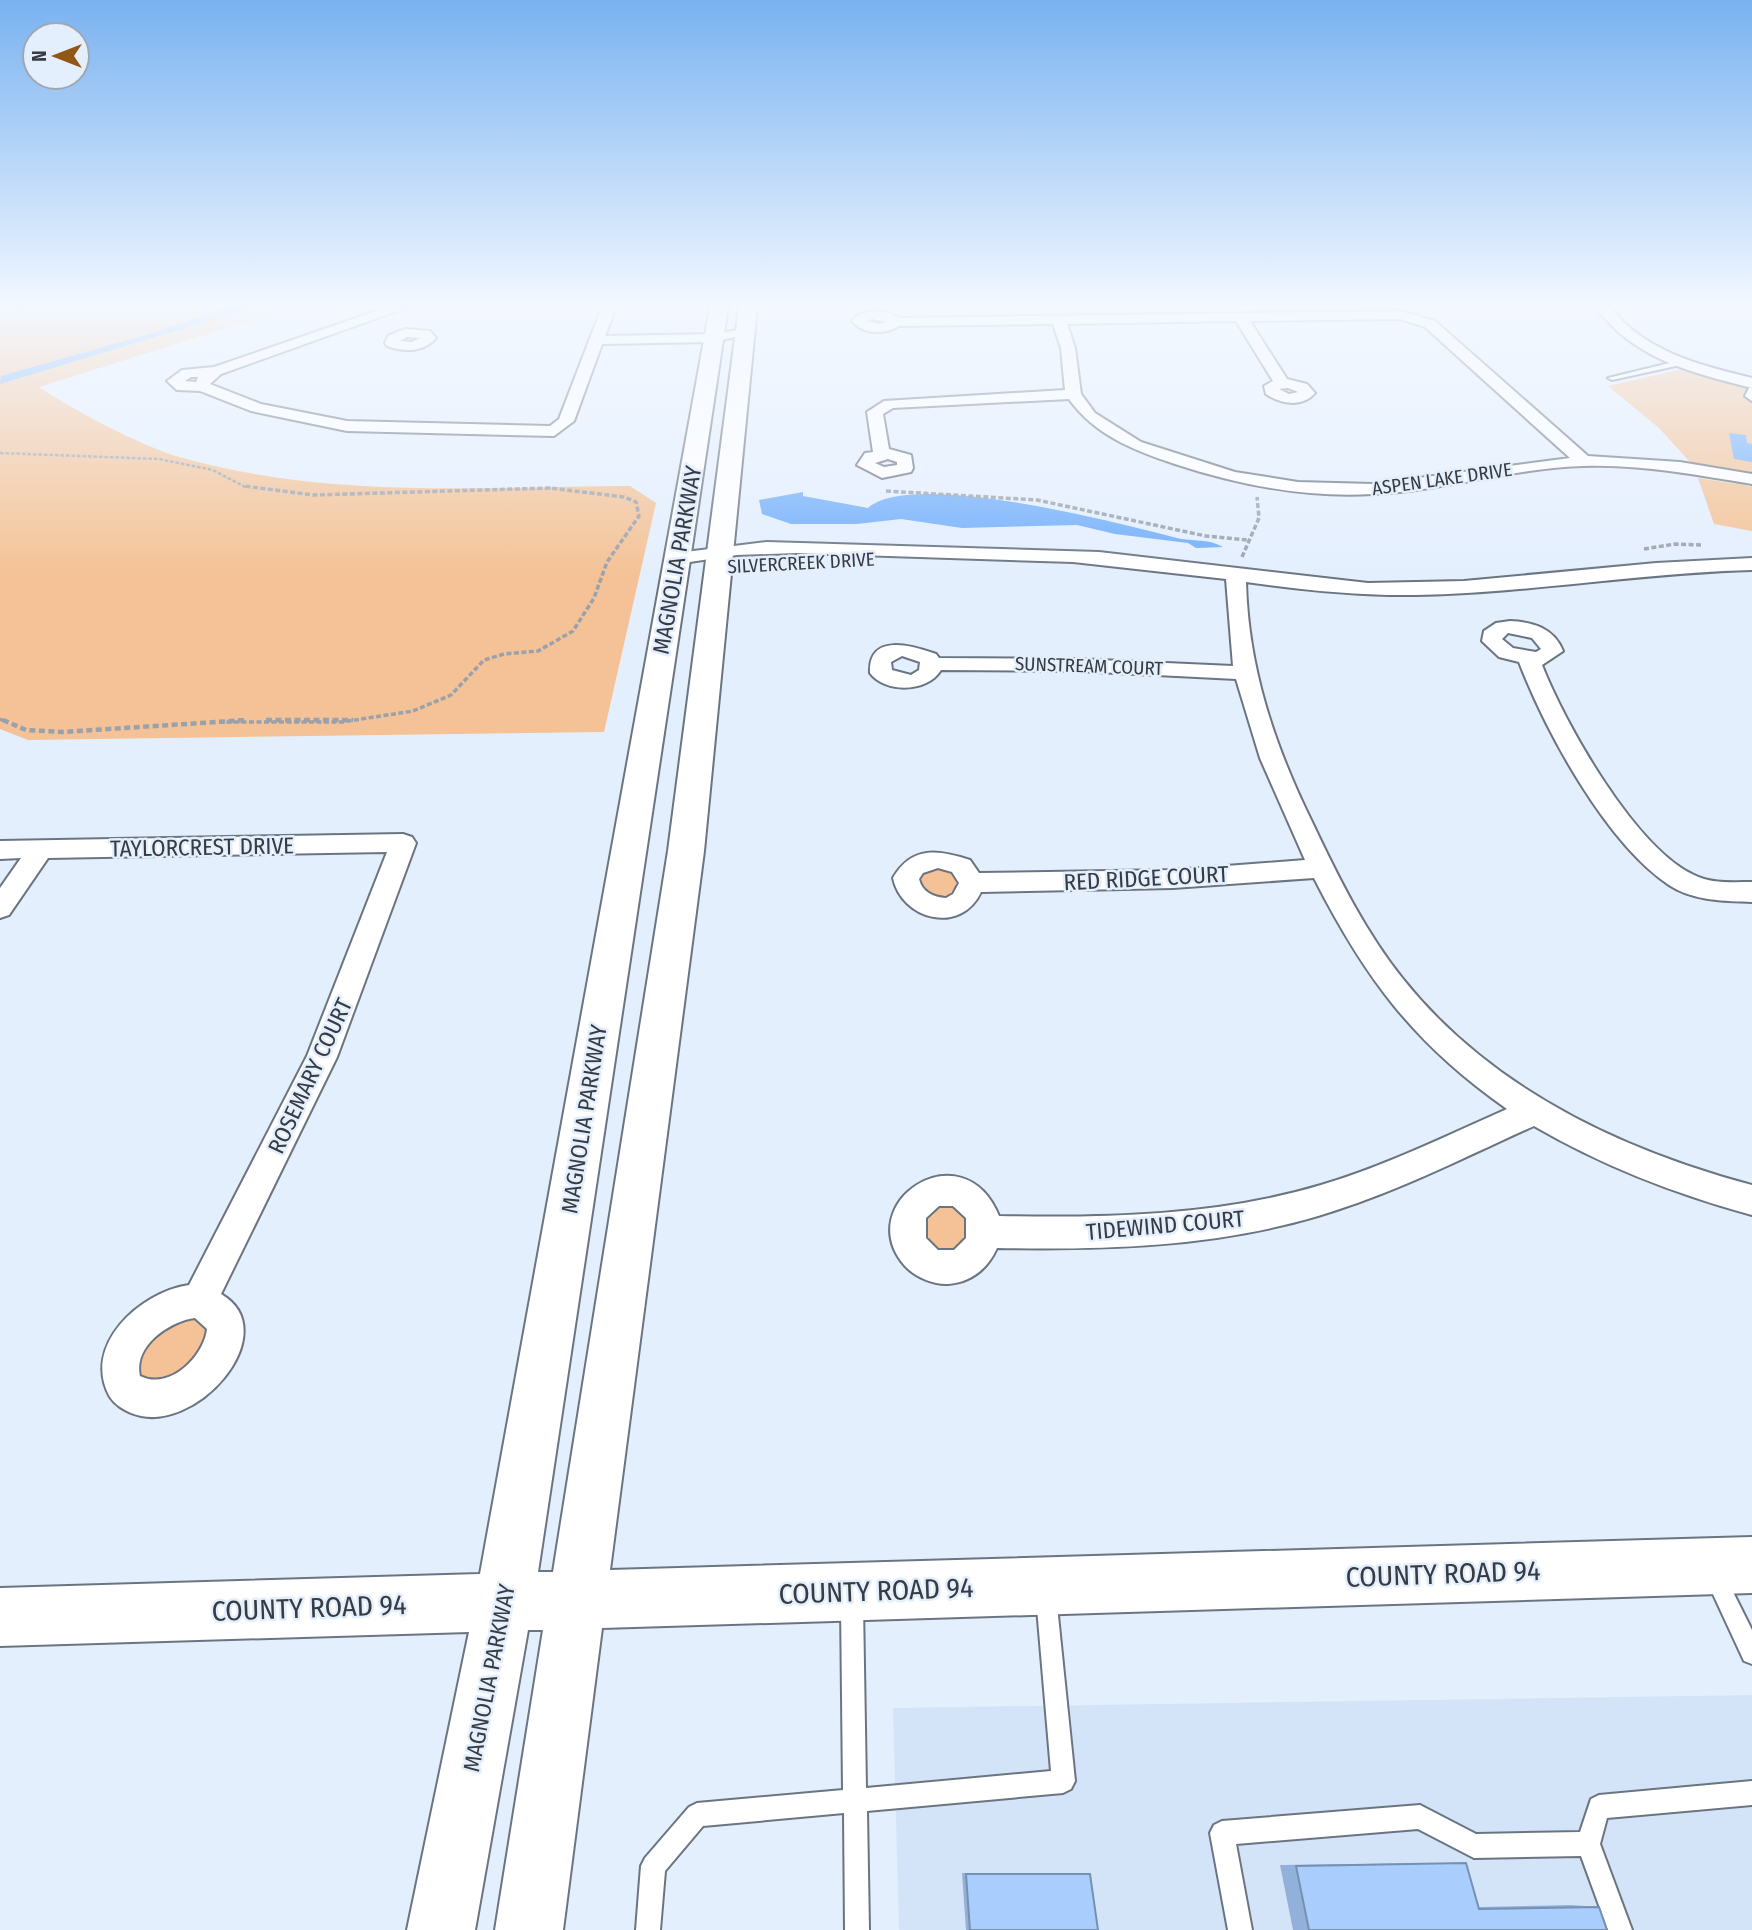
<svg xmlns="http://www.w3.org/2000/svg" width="1752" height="1930" font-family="'Fira Sans Condensed',sans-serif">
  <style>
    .built { fill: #d4e4f8 }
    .green { fill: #f4c296 }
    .water { fill: #72aefb }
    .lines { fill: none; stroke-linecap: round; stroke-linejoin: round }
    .lane-casing { stroke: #6b7581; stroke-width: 4 }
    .street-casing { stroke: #6b7581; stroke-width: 4 }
    .secondary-casing { stroke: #6b7581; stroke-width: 4 }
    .path-far2 { stroke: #99a1ac; stroke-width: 2.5; stroke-dasharray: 3.5 2; stroke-linecap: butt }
    .path-far1 { stroke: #99a1ac; stroke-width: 3.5; stroke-dasharray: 5 2.5; stroke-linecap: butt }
    .path { stroke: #99a1ac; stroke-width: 4.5; stroke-dasharray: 6 3.5; stroke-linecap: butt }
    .lane { fill: #fff; fill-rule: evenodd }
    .street { fill: #fff; fill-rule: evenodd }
    .secondary { fill: #fff; fill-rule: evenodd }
    .wall { fill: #91b1da }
    .building { fill: #a9cefd; stroke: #7690b1; stroke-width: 2 }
    .labels { text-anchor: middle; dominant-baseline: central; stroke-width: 5; stroke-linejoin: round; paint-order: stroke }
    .far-street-label { font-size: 19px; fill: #383c42; stroke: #e4effe }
    .street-label { font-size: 23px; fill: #383c42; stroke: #e4effe }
    .near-street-label { font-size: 28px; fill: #383c42; stroke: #e4effe }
  </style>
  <rect width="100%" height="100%" fill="#e4effe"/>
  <path class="built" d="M1752 1695V1930H899L893 1708Z"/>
  <path class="green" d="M11 307H293L39 387C71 409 140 445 176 456 323 499 480 487 630 486L656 503 604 732 28 740 0 729V310Z
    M1682 369 1752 390V475L1700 467 1690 462 1659 428 1608 386Z
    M1698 478 1752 486V531L1714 524Z
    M935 869 948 871 955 877 957 886 948 895 935 897 925 893 919 882 925 872Z
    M950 1204 966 1212 970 1237C955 1251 942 1255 926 1240L923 1218 933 1206Z
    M201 1311 218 1341 147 1397 125 1359 142 1332Z"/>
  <path class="water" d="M229 307H254L0 384 1 376 149 334Z
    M1729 433 1746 435 1747 443 1752 444V462L1734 459Z
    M803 492V496L868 508C912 469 1119 523 1177 538 1194 542 1207 538 1223 547L1196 548 1188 543 1115 534 1077 525 962 528 901 519 857 524H791L762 514 759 500Z"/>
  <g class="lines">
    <g class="lane-casing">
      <path id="lane" d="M1682 360 1686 362 1685 364 1612 380 1608 378Z
        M1749 388H1752V401L1745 396Z
        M1716 1569 1723 1572 1752 1630V1664L1744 1661 1706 1579 1709 1572Z
        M1046 1586 1053 1589 1056 1596 1075 1781 1071 1789 1063 1793 867 1811 869 1930H845L844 1813 703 1826 665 1871 660 1930H636L641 1866 645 1858 689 1807 697 1803 843 1790 841 1604 845 1597 852 1593 859 1597 863 1604 866 1788 1051 1771 1036 1596 1039 1589Z
        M1752 1781V1805L1607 1818 1600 1844 1632 1930H1608L1581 1856 1474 1858 1418 1829 1236 1844 1252 1930H1228L1210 1833 1214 1825 1222 1821 1420 1805 1476 1834 1580 1832 1591 1799 1599 1795Z"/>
    </g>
    <g class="street-casing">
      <path id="street" d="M388 307H408L221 374 210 384 261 404 347 421 550 426 559 419 602 307H616L605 336 714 334 744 329 751 333 714 342 602 344 574 421 554 436 347 431 251 411 200 391 177 390 167 381 182 370 214 367ZM191 377H198L196 382 185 381Z
        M1596 307H1610C1645 352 1699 365 1752 378V388C1693 373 1633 359 1596 307Z
        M872 311 888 312 899 318 1401 311 1435 321 1588 456 1680 462 1752 474V484C1697 475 1639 464 1583 466 1513 468 1443 491 1373 494 1305 498 1239 485 1175 464 1133 450 1095 435 1069 399L893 408 883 414 889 449 911 455 913 468 911 472 882 478 857 465 865 453 873 452 867 412 884 401 1065 390 1061 348 1053 324 899 326C884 335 864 335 852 321L858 315ZM872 319 888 322 878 324 867 321ZM1400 319 1425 327 1570 458 1373 484 1298 482 1235 472 1141 442 1095 413 1081 394 1075 348 1067 324 1236 321 1273 381 1264 386 1266 394C1281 404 1302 408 1315 393L1307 384 1287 379 1250 321ZM1288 388 1298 392 1289 394 1279 389ZM888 459 897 462V465L884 467 875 463Z
        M405 329 430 331 436 338C423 353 404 352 387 346L385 343 389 335ZM407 337 420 338 412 342 400 341Z
        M767 542 1099 552 1368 583 1464 581 1656 563 1752 558V570C1640 573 1529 593 1416 595 1359 596 1302 590 1246 582 1248 668 1275 747 1313 824 1338 877 1366 933 1403 979 1490 1088 1621 1150 1752 1185V1215C1675 1194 1603 1166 1534 1126 1463 1158 1393 1194 1318 1216 1214 1247 1105 1250 997 1248 988 1268 972 1282 948 1284 934 1285 915 1277 905 1266 850 1203 963 1128 999 1216 1107 1218 1217 1216 1321 1185 1385 1166 1446 1136 1507 1109 1414 1044 1365 978 1314 878L1173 888 981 892C961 935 902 920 893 878 912 845 939 850 970 860L979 873 1173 870 1305 860 1260 758 1236 679 1077 671 941 670C928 692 886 694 870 673 868 632 913 646 936 654L939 658 1077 659 1233 666 1226 579 1073 562 797 553 737 555 676 564 667 558 669 554ZM902 656 920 662 919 670 911 675 892 670 891 662ZM938 868 952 872 959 883 953 894 946 898C933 897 922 892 919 879L923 873ZM939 1206H953L966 1218V1238L954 1250H938L926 1238V1218Z
        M1510 621C1533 622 1554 628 1563 651L1542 665C1565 724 1635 848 1694 875 1711 884 1733 882 1752 882V902C1725 901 1693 901 1669 885 1606 843 1546 732 1519 662L1499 657 1482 641 1484 631 1496 623ZM1508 633 1532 638 1541 649 1536 652 1513 648 1502 639Z
        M403 834 412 837 416 843 337 1057 221 1294C287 1332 194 1439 131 1413 123 1409 115 1405 110 1397 81 1346 140 1292 189 1285L307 1056 387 852 48 858 9 915 0 918V888L21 858 0 859V841ZM195 1318 207 1329C204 1356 170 1391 140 1376 133 1346 170 1321 195 1318Z"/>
    </g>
    <g class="secondary-casing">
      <path id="secondary" d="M710 307H728L538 1572H553L668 851 739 307H757L704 851 610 1570 1752 1537V1593L602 1628 563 1930H495L543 1630H528L475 1930H407L469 1632 0 1646V1588L480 1574Z"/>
    </g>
    <path class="path-far2" d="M157 307H203
      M0 314 27 307
      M0 453 159 459 213 470 247 488
      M547 488H551"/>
    <path class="path-far1" d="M886 491 1037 500 1206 536 1248 540
      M1644 549 1675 544 1701 545
      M1242 557 1259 518 1257 497
      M0 719 7 722
      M219 722H342L413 711 451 695 484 660 504 654 538 651 573 631 594 598 607 562 639 516 636 502 624 497 550 488 313 495 244 486"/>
    <path class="path" d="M3 720 26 730 63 732 247 720
      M266 720H353"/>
    <use href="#lane" class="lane"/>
    <use href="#street" class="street"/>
    <use href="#secondary" class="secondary"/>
  </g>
  <path class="wall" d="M1443 1863H1466L1478 1907 1571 1905 1599 1907 1607 1930H1293L1280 1865Z
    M962 1873 1090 1874 1098 1930H966Z"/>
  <path class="building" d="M1466 1863 1479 1909 1599 1907 1607 1930H1309L1296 1866Z
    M966 1874H1090L1098 1930H970Z"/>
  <linearGradient id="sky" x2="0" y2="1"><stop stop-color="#79b2f0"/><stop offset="0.53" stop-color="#f3f8ff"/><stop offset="1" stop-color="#f3f8ff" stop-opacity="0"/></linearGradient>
  <rect width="1752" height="577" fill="url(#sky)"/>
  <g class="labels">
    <g class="far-street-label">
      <text transform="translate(1442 479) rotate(-8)">ASPEN LAKE DRIVE</text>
      <text transform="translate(801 563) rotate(-3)">SILVERCREEK DRIVE</text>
      <text transform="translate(1089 666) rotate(2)">SUNSTREAM COURT</text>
    </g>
    <g class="street-label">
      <text transform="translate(677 560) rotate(-80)">MAGNOLIA PARKWAY</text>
      <text transform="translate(202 847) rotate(-1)">TAYLORCREST DRIVE</text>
      <text transform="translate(1146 878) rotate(-3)">RED RIDGE COURT</text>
      <text transform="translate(310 1076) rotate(-65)">ROSEMARY COURT</text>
      <text transform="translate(584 1119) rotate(-81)">MAGNOLIA PARKWAY</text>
      <text transform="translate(1165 1225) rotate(-5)">TIDEWIND COURT</text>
      <text transform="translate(489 1678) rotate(-79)">MAGNOLIA PARKWAY</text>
    </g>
    <g class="near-street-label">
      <text transform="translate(1443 1574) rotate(-2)">COUNTY ROAD 94</text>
      <text transform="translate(876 1591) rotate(-2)">COUNTY ROAD 94</text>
      <text transform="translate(309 1608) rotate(-2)">COUNTY ROAD 94</text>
    </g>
  </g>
  <g transform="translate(56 56) rotate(270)"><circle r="33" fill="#e4effe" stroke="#9fa7b3" stroke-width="2"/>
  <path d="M0-5L12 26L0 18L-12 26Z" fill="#925616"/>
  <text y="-10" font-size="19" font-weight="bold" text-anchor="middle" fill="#383c42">N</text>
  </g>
</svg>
